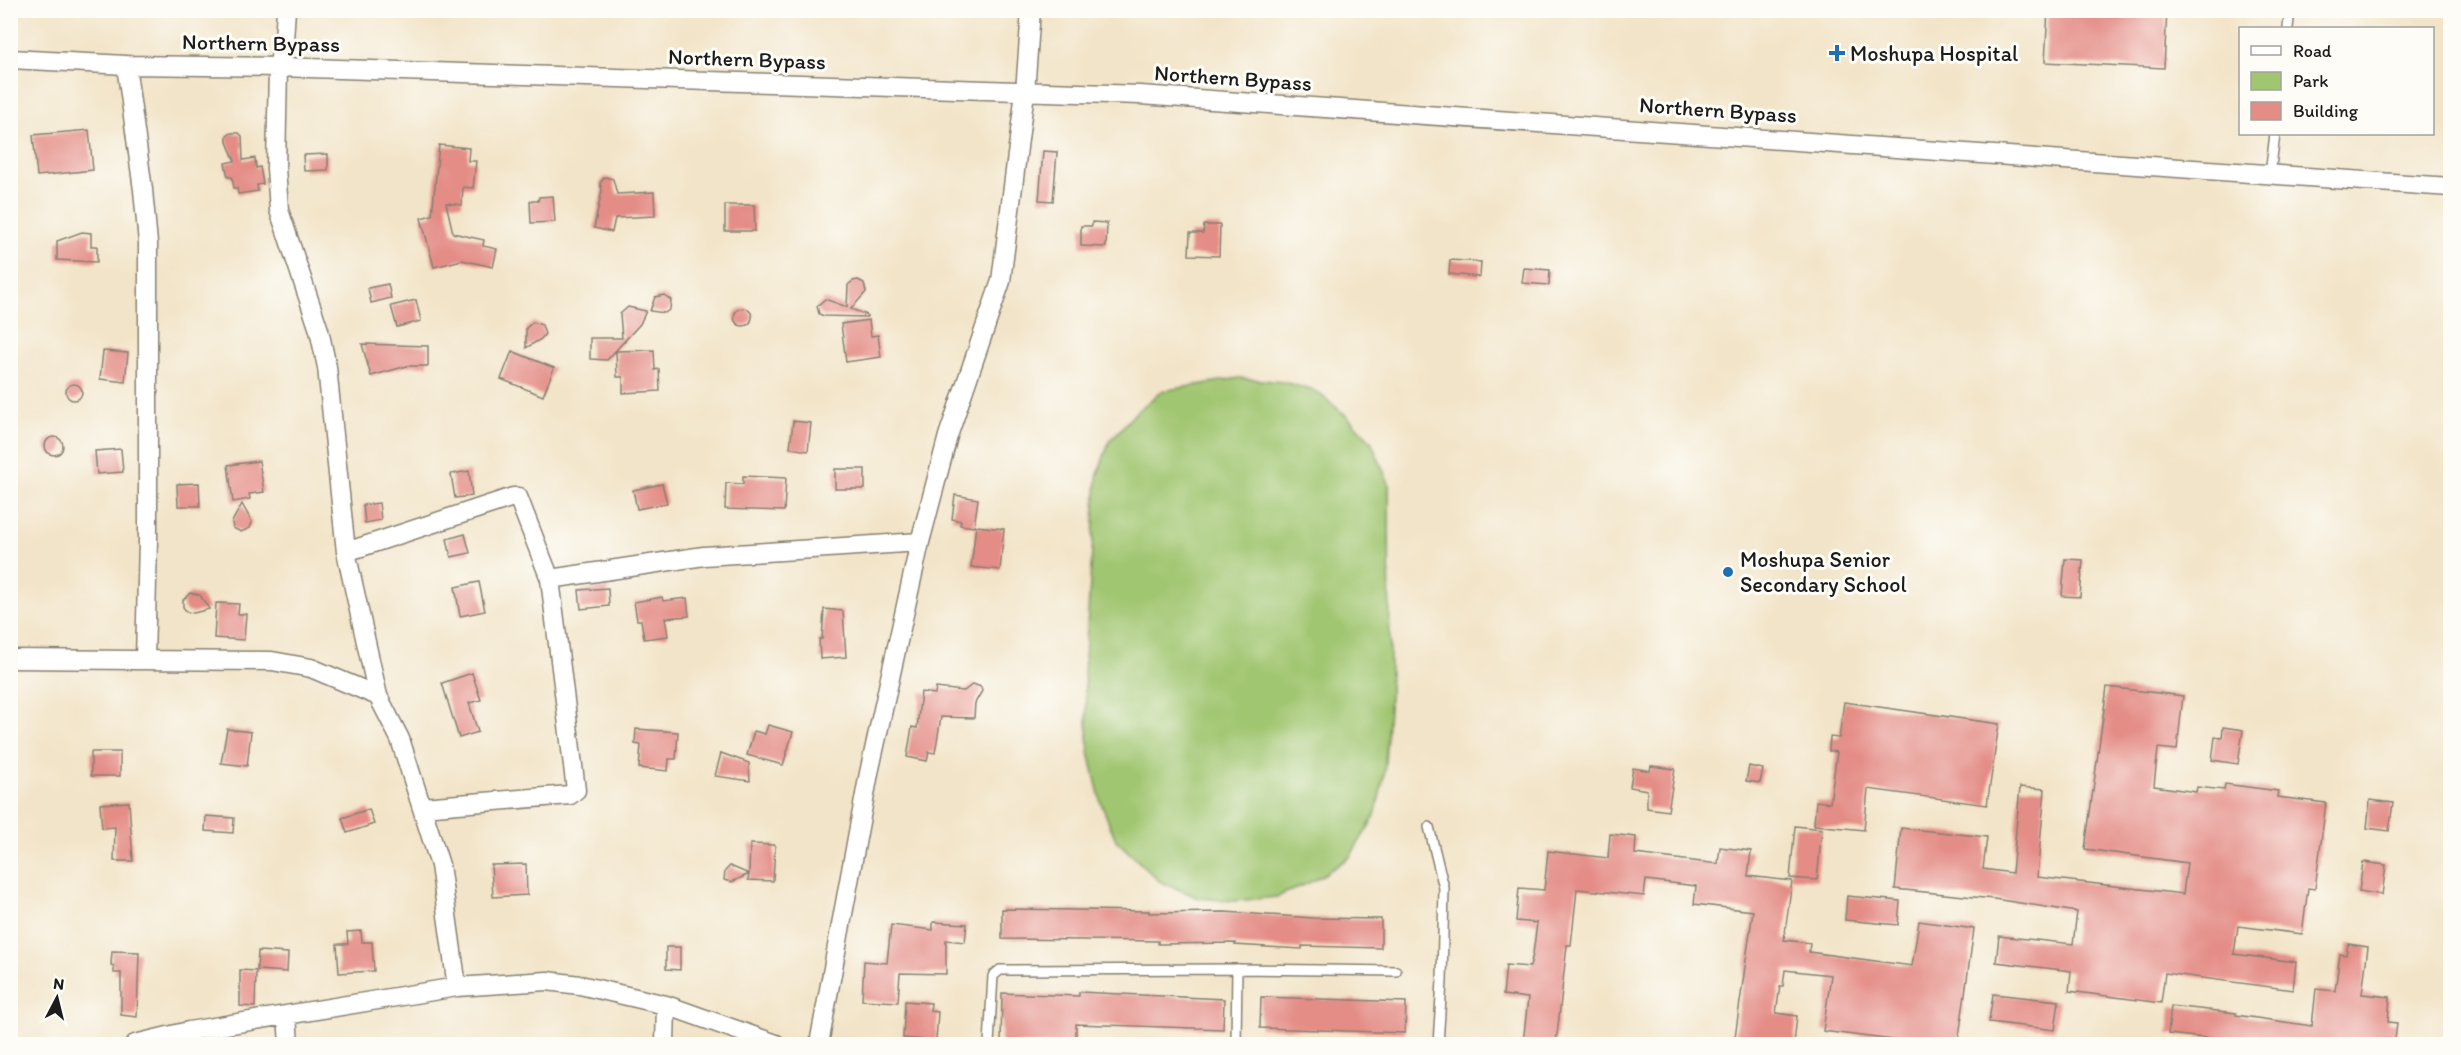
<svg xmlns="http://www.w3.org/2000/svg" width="2461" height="1055" font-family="Itim,sans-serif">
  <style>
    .green { fill: #a1c671; stroke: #5e7146; stroke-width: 1.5 }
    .building { fill: #e48c86 }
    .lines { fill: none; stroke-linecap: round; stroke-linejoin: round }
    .service-casing { stroke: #878072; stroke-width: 12 }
    .minor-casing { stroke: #878072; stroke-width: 21 }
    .service { stroke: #fff; stroke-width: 9 }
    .minor { stroke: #fff; stroke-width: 18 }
    .poi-dot { fill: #1f6fb2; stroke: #fdfcf7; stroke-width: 2 }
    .labels { text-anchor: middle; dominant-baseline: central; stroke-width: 6; stroke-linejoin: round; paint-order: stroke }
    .street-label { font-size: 22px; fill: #1c1c1c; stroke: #fdfcf7 }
    .poi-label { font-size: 22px; fill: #1c1c1c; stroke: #fdfcf7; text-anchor: start }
  </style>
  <rect width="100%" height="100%" fill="#fdfcf7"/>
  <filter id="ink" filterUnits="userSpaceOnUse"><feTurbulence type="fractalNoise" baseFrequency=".0167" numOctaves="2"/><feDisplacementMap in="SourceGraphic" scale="12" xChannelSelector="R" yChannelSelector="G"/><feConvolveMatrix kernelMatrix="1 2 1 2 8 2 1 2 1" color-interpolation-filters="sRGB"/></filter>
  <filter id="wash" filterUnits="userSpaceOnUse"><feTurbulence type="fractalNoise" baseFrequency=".008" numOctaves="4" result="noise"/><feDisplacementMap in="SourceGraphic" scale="24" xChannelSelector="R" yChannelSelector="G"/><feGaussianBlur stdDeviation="1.35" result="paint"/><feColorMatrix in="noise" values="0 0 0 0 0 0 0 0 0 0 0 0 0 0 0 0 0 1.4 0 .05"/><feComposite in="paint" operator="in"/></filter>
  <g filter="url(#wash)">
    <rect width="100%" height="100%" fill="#f2e4c8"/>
    <path class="green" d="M1239 378 1284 382 1317 392 1347 416 1371 441 1389 484 1390 695 1384 776 1375 816 1350 857 1315 880 1277 897 1234 901 1199 898 1159 881 1116 840 1101 803 1089 752 1084 672 1097 477 1109 442 1136 412 1162 391Z"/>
    <g id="blocks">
      <path class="building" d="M2048 10H2167L2164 68 2045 62Z
        M89 130 93 170 37 176 33 135Z
        M231 133H239L242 136 243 160 255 158 256 168 260 167 263 184 257 185 258 191 238 194 237 188H234L232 177H228L225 163 235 161 227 142V136Z
        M439 145 469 148 468 161H476L473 188 463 187 462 205 446 203 453 233 484 240 483 246 497 249 493 267 462 260 434 267 421 218 432 215Z
        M1043 151 1057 152 1053 201 1039 200Z
        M328 154V170L304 171 303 155Z
        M605 177 613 179 617 194 654 192 655 216 615 218 612 232 594 228 602 190 600 183Z
        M553 196 555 222 531 223 530 201H538L539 197Z
        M725 205H754L755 231H725Z
        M1092 222 1107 223 1106 247 1081 246V226H1092Z
        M1204 225H1220L1219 256 1189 255 1190 233H1203Z
        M82 232 91 233V246H97V262L57 260V241Z
        M1450 260 1481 262 1480 277 1449 274Z
        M1524 268 1550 270 1549 285 1522 283Z
        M858 280 864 283 866 292 851 309 867 315V317L824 316 819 314 817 306 825 299 847 307 848 285 853 281Z
        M388 284 391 298 371 303 368 288Z
        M664 295 671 300 670 309 665 313 650 311 655 297Z
        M416 300 421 321 397 327 391 306Z
        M628 307 646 311 640 324 607 360 590 359V338H622L620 314Z
        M734 317a9 9 0 1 1 18 0a9 9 0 1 1-18 0Z
        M869 320 871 336 878 335 881 357 846 362 841 324Z
        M533 322 542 325 545 334 541 339 526 348V328Z
        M362 344 428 346V366H407L371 376Z
        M654 350 655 370 659 369 660 391 623 393V377H617L616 351Z
        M103 351 128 353 125 382 100 379Z
        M512 351 554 368 543 396 501 379Z
        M66 392a8 8 0 1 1 16 0a8 8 0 1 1-16 0Z
        M793 421 811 423 808 451 790 448Z
        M45 446a9 9 0 1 1 18 0a9 9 0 1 1-18 0Z
        M121 449 123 472 97 474 95 451Z
        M259 461 264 492 249 494 250 499 233 502 228 465Z
        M835 469H865V489H835Z
        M469 471 472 496 455 498 451 474Z
        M743 476 786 478 784 511 725 509 726 483 743 484Z
        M199 483 200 506H178L177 484Z
        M662 484 667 503 637 509 633 490Z
        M955 495 978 499 974 527 960 525 961 521 952 519Z
        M379 503 381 520 365 523 363 505Z
        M242 504 252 522 250 528 241 532 233 528 232 522Z
        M976 526 1004 529 1000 570 971 567Z
        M465 534 470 553 451 557 447 539Z
        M2065 559 2083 560 2080 597 2062 596Z
        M479 582 485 611 460 616 455 587Z
        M608 588 609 606 581 609 579 590Z
        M190 593 200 595 209 609 194 613 187 612 183 607V600Z
        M662 597 663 601 687 598 689 616 665 618 668 636 644 639 641 620H637L634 602Z
        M216 603 239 604 238 614H246L244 640 214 638Z
        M824 609 843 611 846 657 820 659 819 639H822Z
        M472 673 481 700 469 703 478 732 459 738 442 683Z
        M973 684 981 687 982 691 975 703 974 718 941 717 935 753 929 752 927 761 907 757 912 727 917 728 921 692 935 694 936 688 964 691Z
        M2107 687 2183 696 2177 750 2158 748 2154 786 2196 792 2197 787 2224 790 2225 784 2278 791 2277 797 2326 803 2315 889 2308 888 2302 934 2238 926 2234 954 2296 962 2293 990 2165 973 2161 1003 2069 991 2071 971 1996 962 1999 936 2073 944 2077 912 1994 899 1895 889 1901 828 1987 837 1983 869 2012 873 2020 787 2045 789 2037 877 2183 894 2187 863 2085 849Z
        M1844 702 1999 724 1987 805 1868 789 1864 830 1814 825 1816 801 1830 803 1837 752 1829 751 1830 737 1839 738Z
        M768 725 793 732 783 765 747 755 754 731 765 734Z
        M2223 727 2243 730 2238 764 2212 760 2215 737 2222 738Z
        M227 729 251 732 247 766 221 763Z
        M636 729 678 732 676 759H669L668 771 639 768 641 745 635 744Z
        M91 752H120V776H91Z
        M721 753 749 763 750 781 715 776Z
        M1651 766 1675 769 1668 811 1647 808V790L1630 787 1633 768 1650 771Z
        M1749 766 1763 769 1760 783 1746 781Z
        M2370 800 2393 803 2389 831 2367 828Z
        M129 802 133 861H114L115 827 102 828 100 804Z
        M369 809 374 824 347 833 342 818Z
        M206 816 234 818 233 833 205 831Z
        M1795 826 1822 829 1817 880 1790 878Z
        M1610 834 1636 837 1635 854 1718 864 1720 847 1751 851 1748 876 1792 881 1784 940 1810 943 1809 952 1912 966 1919 921 1974 929 1958 1044H1924L1823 1031 1831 975 1785 970 1783 986H1780L1776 1013 1797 1016 1794 1044H1734L1753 911 1694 904 1696 886 1646 880 1644 896 1577 889 1571 945H1567L1556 1044H1523L1528 998 1503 995 1506 965 1530 967 1533 954 1537 923 1516 921 1519 888 1544 890 1548 851 1608 858Z
        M750 844 775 845 773 881 748 880 749 874 732 882 724 880 725 871 730 866 749 874Z
        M2363 862 2386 865 2382 895 2359 891Z
        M526 864 527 895 493 897 491 865Z
        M1847 896 1900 901 1898 925 1845 920Z
        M1002 909 1149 911V913L1225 912 1313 918 1381 919V948L1302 946V949L1235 945 1236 943 1158 944V941L1002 939Z
        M933 922 967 924 965 942 946 940V974L900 973 898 1002 862 1000 864 961 887 963 891 925 933 930Z
        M361 931 362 942H372L374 971 339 973 337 944H348L347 932Z
        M2348 944 2368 947 2362 994 2390 997 2388 1022 2397 1023 2395 1040 2385 1039V1044H2264L2168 1034 2171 1006 2236 1013V1015L2312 1026 2316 989 2335 991 2340 954 2346 955Z
        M666 947H680V970L666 969Z
        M112 951 139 952 137 1017 121 1015V973H114V966L111 965Z
        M258 951 288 953 287 972 257 970Z
        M240 970 256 971 255 1007 240 1006Z
        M1079 992 1224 999 1223 1029 1076 1024V1044H1001L1002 993 1079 996Z
        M1993 994 2059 1001 2055 1030 1989 1022Z
        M1261 997 1406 1002 1405 1033 1260 1028Z
        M905 1001 931 1003 930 1011 938 1012 936 1041 903 1038Z"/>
    </g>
  </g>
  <g filter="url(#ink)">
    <use href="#blocks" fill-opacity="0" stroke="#878072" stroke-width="1.5"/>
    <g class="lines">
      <g class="service-casing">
        <path id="service" d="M2288 28 2290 10
          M2270 174 2275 134
          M1429 827 1444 888 1442 981 1438 1044
          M989 1044 993 976 1000 970 1237 969 1396 971
          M1236 1044 1237 969"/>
      </g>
      <g class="minor-casing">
        <path id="minor" d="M286 10 284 40 278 67 276 168 279 210 319 330 327 367 346 552 378 696
          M10 59 126 65 278 67 1140 95 2450 187
          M126 65 143 190 148 243V540L145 660
          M346 552 513 497H518L550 579
          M10 659 272 661 311 668 378 696 400 739 440 865 457 987 547 981 580 985 666 1005
          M422 807 570 795 576 790 550 579 704 556 920 542
          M287 1015 289 1044
          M135 1044 189 1031 457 987
          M665 1044 666 1005 776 1044
          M819 1044 869 773 920 542 948 436 1001 281 1025 92 1031 10"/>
      </g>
      <use href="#service" class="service"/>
      <use href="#minor" class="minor"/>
    </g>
  </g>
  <g class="poi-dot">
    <path d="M1834 44h6v6h6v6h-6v6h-6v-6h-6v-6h6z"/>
    <circle cx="1728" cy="572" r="6"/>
  </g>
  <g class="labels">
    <g class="street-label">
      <text transform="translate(261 43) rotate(1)">Northern Bypass</text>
      <text transform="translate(747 59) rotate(2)">Northern Bypass</text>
      <text transform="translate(1233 78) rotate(4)">Northern Bypass</text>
      <text transform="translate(1718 110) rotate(4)">Northern Bypass</text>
    </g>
    <g class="poi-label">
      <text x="1850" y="53">Moshupa Hospital</text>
      <text x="1740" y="559">Moshupa Senior<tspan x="1740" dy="25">Secondary School</tspan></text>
    </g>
  </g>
  <rect width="2461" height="1055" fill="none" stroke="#fdfcf7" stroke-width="36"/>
  <rect x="2239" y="27" width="195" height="108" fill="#fdfcf7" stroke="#a3a29f" stroke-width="1.5"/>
  <rect x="2251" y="46" width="30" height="9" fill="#ffffff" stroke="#a3a29f" stroke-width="1.5"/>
  <text x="2293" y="57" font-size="18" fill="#1c1c1c">Road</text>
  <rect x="2251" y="72" width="30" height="18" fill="#a1c671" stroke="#a3a29f" stroke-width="1.5"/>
  <text x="2293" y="87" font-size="18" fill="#1c1c1c">Park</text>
  <rect x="2251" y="102" width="30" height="18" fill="#e48c86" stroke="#a3a29f" stroke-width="1.5"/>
  <text x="2293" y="117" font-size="18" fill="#1c1c1c">Building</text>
  <g transform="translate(57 998) rotate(7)" stroke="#fdfcf7" stroke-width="4.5" paint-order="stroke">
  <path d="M0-4.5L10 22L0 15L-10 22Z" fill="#1c1c1c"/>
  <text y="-9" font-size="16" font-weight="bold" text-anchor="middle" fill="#1c1c1c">N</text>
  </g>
</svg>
